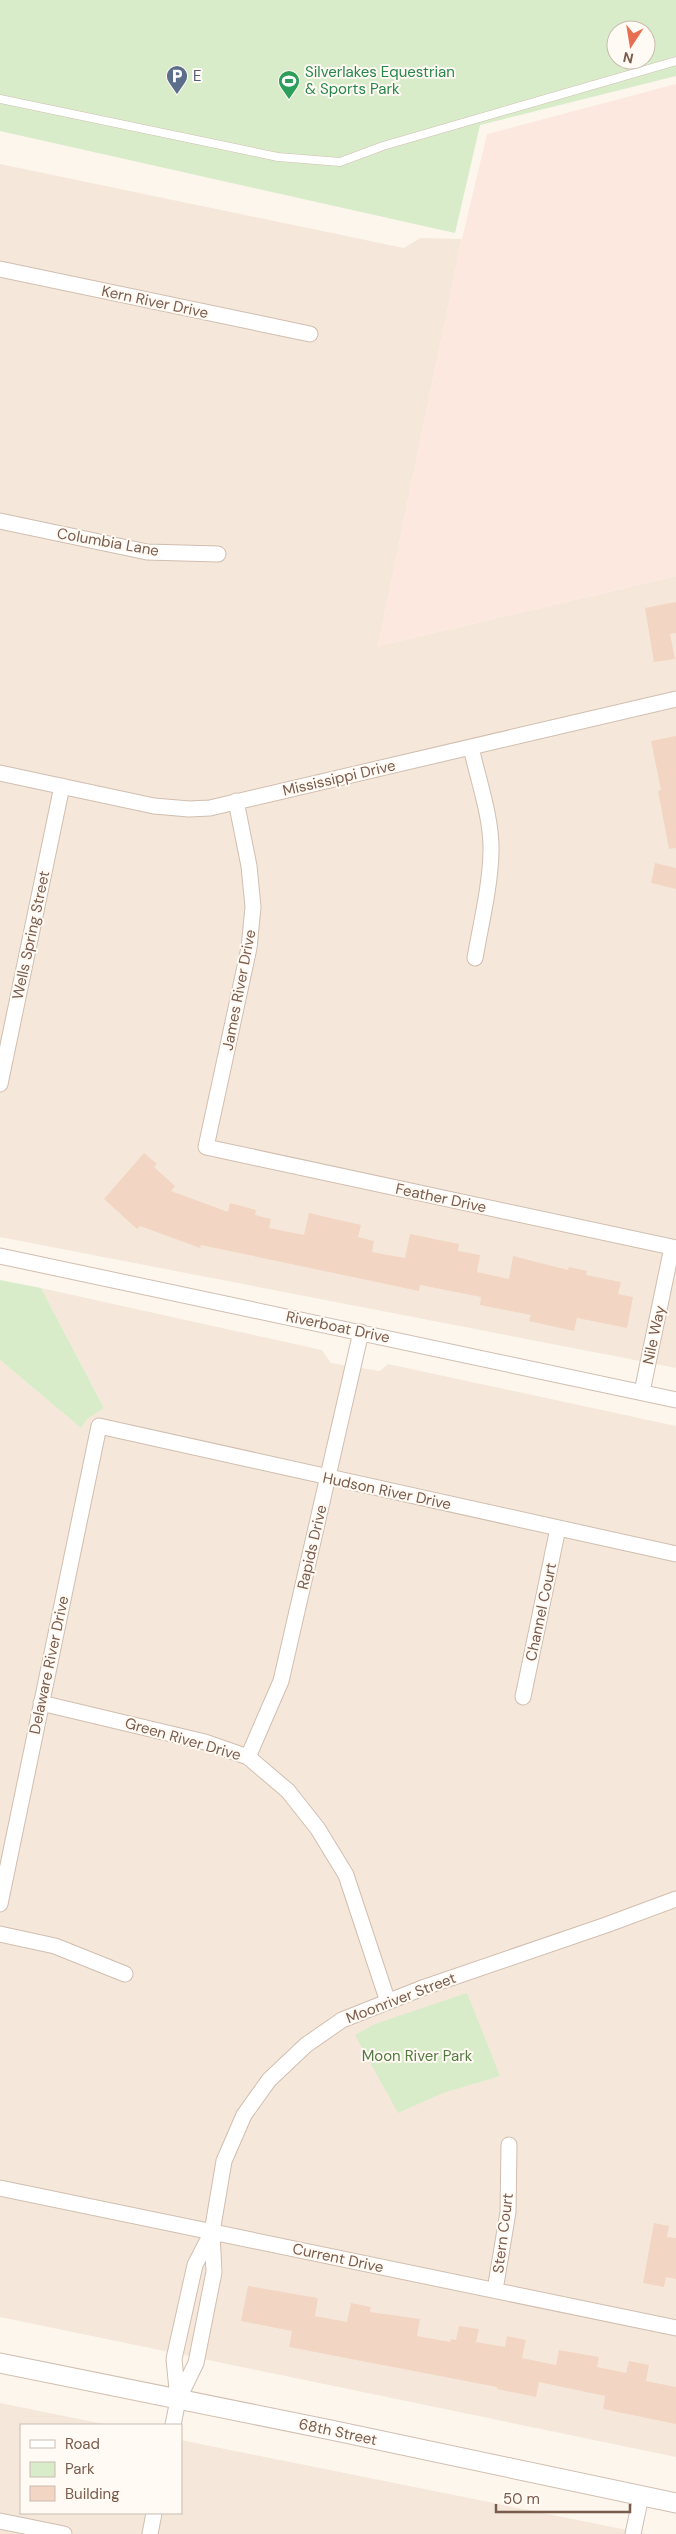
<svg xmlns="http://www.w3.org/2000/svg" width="676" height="2534" font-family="'DM Sans',sans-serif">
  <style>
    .residential { fill: #f5e8da }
    .commercial { fill: #fde8e0 }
    .green { fill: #d8ecc9; fill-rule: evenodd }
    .building { fill: #f3d5c3 }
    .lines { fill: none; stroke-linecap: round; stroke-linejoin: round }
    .service-casing { stroke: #d1beb0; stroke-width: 9 }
    .minor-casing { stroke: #d1beb0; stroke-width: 17 }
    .tertiary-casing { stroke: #d1beb0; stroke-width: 21 }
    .service { stroke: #fff; stroke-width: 8 }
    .minor { stroke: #fff; stroke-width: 15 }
    .tertiary { stroke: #fff; stroke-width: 19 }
    .labels { text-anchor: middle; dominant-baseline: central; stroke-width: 4; stroke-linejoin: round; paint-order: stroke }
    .leisure-label { font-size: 15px; fill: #27864d; stroke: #fffaf3; text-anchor: start }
    .service-label { font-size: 15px; fill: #4e5e75; stroke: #fffaf3; text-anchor: start }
    .street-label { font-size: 15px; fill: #7a5c4d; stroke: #fffaf3 }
    .park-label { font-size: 15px; fill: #537a41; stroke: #fffaf3 }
  </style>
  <rect width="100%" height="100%" fill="#fdf6ec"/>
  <path class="residential" d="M0 164 404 248 420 238 462 239 378 646 676 576V1368L0 1237Z
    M41 1288 322 1350 331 1363 380 1371 388 1364 676 1426V2457L0 2317V1360L81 1428 86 1419 104 1408Z
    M0 2403 109 2425H21V2513H181V2440L647 2534H0Z"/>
  <path class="commercial" d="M676 84V576L378 646 462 239 487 134Z"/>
  <path class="green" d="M0 0H676V76L480 125 455 233 0 131ZM616 30H646V60H616Z
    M0 1280 41 1288 104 1408 87 1419 81 1428 0 1360Z
    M467 1993 500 2076 443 2093 398 2113 355 2035 375 2024Z"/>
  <path class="building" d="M676 602V633L670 634 675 659 654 662 645 608Z
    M676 736V848L669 849 658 791 661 790 651 741Z
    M655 863 676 868V889L651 883Z
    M144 1153 157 1164 154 1167 175 1186 171 1191 228 1212 230 1203 256 1210 255 1215 271 1219 269 1228 304 1235 309 1213 361 1225 358 1237 374 1241 372 1252 405 1258 410 1234 459 1244 458 1251 480 1255 477 1272 509 1279 513 1256 568 1270 569 1267 587 1271 586 1275 621 1282 618 1294 633 1297 627 1328 577 1318 574 1331 529 1321 531 1315 480 1305 481 1297 420 1285 419 1291 201 1245 200 1248 140 1226 137 1229 104 1199Z
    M654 2223 669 2226 667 2237 676 2238V2279L666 2277 664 2287 643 2283Z
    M248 2286 318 2298 315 2316 347 2322 351 2303 371 2307 370 2312 420 2319 417 2336 450 2342 451 2339 456 2340 459 2326 479 2329 476 2342 505 2347 507 2336 526 2340 522 2358 556 2365 559 2350 599 2357 597 2367 626 2373 629 2361 649 2365 646 2381 676 2387V2424L603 2409 605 2396 539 2382 536 2397 497 2389V2387L289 2347 292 2331 241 2321Z"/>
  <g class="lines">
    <g class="service-casing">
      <path id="service" d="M0 99 278 157 340 162 383 146 676 61"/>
    </g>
    <g class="minor-casing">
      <path id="minor" d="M0 269 310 334
        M0 521 147 552 218 554
        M471 747C478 780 492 818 491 852 490 888 481 923 475 958
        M0 773 154 806 189 809 210 808 676 699
        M236 801 249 866 253 907 249 948 206 1147 676 1248
        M0 1084 62 786
        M0 1256 676 1400
        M642 1392 672 1247
        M523 1697 558 1528
        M41 1703 205 1742 248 1757 288 1791 318 1829 346 1875 388 2002
        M248 1757 281 1681 361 1332
        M0 1904 99 1426 676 1554
        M0 1934 55 1946 125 1974
        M0 2188 676 2328
        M495 2290 508 2212 509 2145
        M178 2400 174 2359 195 2265 212 2232 224 2161 244 2115 269 2080 306 2045 342 2020 425 1987 606 1925 676 1899
        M173 2425 178 2400 196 2363 214 2272 212 2233
        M0 2521 64 2534
        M150 2534 154 2513
        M633 2534 641 2496"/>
    </g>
    <g class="tertiary-casing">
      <path id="tertiary" d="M0 2363 331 2430 676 2503"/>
    </g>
    <use href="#service" class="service"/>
    <use href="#minor" class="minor"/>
    <use href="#tertiary" class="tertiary"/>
  </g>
  <defs>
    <g id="parking-pin" transform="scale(1.125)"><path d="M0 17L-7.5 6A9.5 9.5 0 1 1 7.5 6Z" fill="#5c6f8a" stroke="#fffaf3"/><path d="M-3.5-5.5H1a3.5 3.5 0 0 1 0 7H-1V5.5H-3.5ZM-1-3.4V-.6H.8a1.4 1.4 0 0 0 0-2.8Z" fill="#fff"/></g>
    <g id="stadium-pin" transform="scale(1.125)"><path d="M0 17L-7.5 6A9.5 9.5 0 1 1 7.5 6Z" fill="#2e9e5b" stroke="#fffaf3"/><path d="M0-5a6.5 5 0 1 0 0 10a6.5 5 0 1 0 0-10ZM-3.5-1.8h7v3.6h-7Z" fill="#fff"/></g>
  </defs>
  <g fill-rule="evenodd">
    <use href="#parking-pin" x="177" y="76"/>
    <use href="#stadium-pin" x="289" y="81"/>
  </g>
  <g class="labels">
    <g class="leisure-label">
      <text x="305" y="72">Silverlakes Equestrian<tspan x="305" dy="17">&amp; Sports Park</tspan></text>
    </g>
    <g class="service-label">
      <text x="193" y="76">E</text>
    </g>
    <g class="street-label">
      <text transform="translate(155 302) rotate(12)">Kern River Drive</text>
      <text transform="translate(108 542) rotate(10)">Columbia Lane</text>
      <text transform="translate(339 778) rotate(-13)">Mississippi Drive</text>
      <text transform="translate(31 935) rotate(-78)">Wells Spring Street</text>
      <text transform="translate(239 990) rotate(-79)">James River Drive</text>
      <text transform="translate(441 1198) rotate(12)">Feather Drive</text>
      <text transform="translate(338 1327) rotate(12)">Riverboat Drive</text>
      <text transform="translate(654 1335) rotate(-78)">Nile Way</text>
      <text transform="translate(387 1491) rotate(12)">Hudson River Drive</text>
      <text transform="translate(312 1547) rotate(-77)">Rapids Drive</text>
      <text transform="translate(541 1612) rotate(-78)">Channel Court</text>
      <text transform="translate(49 1665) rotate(-78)">Delaware River Drive</text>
      <text transform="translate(183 1739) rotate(16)">Green River Drive</text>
      <text transform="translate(401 1998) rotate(-21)">Moonriver Street</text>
      <text transform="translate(503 2233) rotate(-83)">Stern Court</text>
      <text transform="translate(338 2258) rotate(12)">Current Drive</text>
      <text transform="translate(338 2432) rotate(12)">68th Street</text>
    </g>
    <g class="park-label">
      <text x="417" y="2056">Moon River Park</text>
    </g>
  </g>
  <rect x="20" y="2424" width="162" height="90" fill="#fffaf3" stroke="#cabbb1"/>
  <rect x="30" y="2440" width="25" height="8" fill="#ffffff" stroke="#cabbb1"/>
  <text x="65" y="2449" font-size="15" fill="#7a5c4d">Road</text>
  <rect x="30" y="2462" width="25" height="15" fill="#d8ecc9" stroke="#cabbb1"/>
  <text x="65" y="2474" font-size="15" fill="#7a5c4d">Park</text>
  <rect x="30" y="2486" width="25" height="15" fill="#f3d5c3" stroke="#cabbb1"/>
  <text x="65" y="2499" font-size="15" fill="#7a5c4d">Building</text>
  <g transform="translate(631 45) rotate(192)"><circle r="24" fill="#fffaf3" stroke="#cabbb1"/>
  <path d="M0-4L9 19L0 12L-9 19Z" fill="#e76f51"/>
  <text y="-8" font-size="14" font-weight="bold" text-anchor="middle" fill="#7a5c4d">N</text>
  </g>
  <path d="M496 2504v8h134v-8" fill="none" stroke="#7a5c4d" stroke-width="2.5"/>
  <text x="503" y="2504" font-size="15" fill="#7a5c4d" stroke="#fffaf3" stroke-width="4" paint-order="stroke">50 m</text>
</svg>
